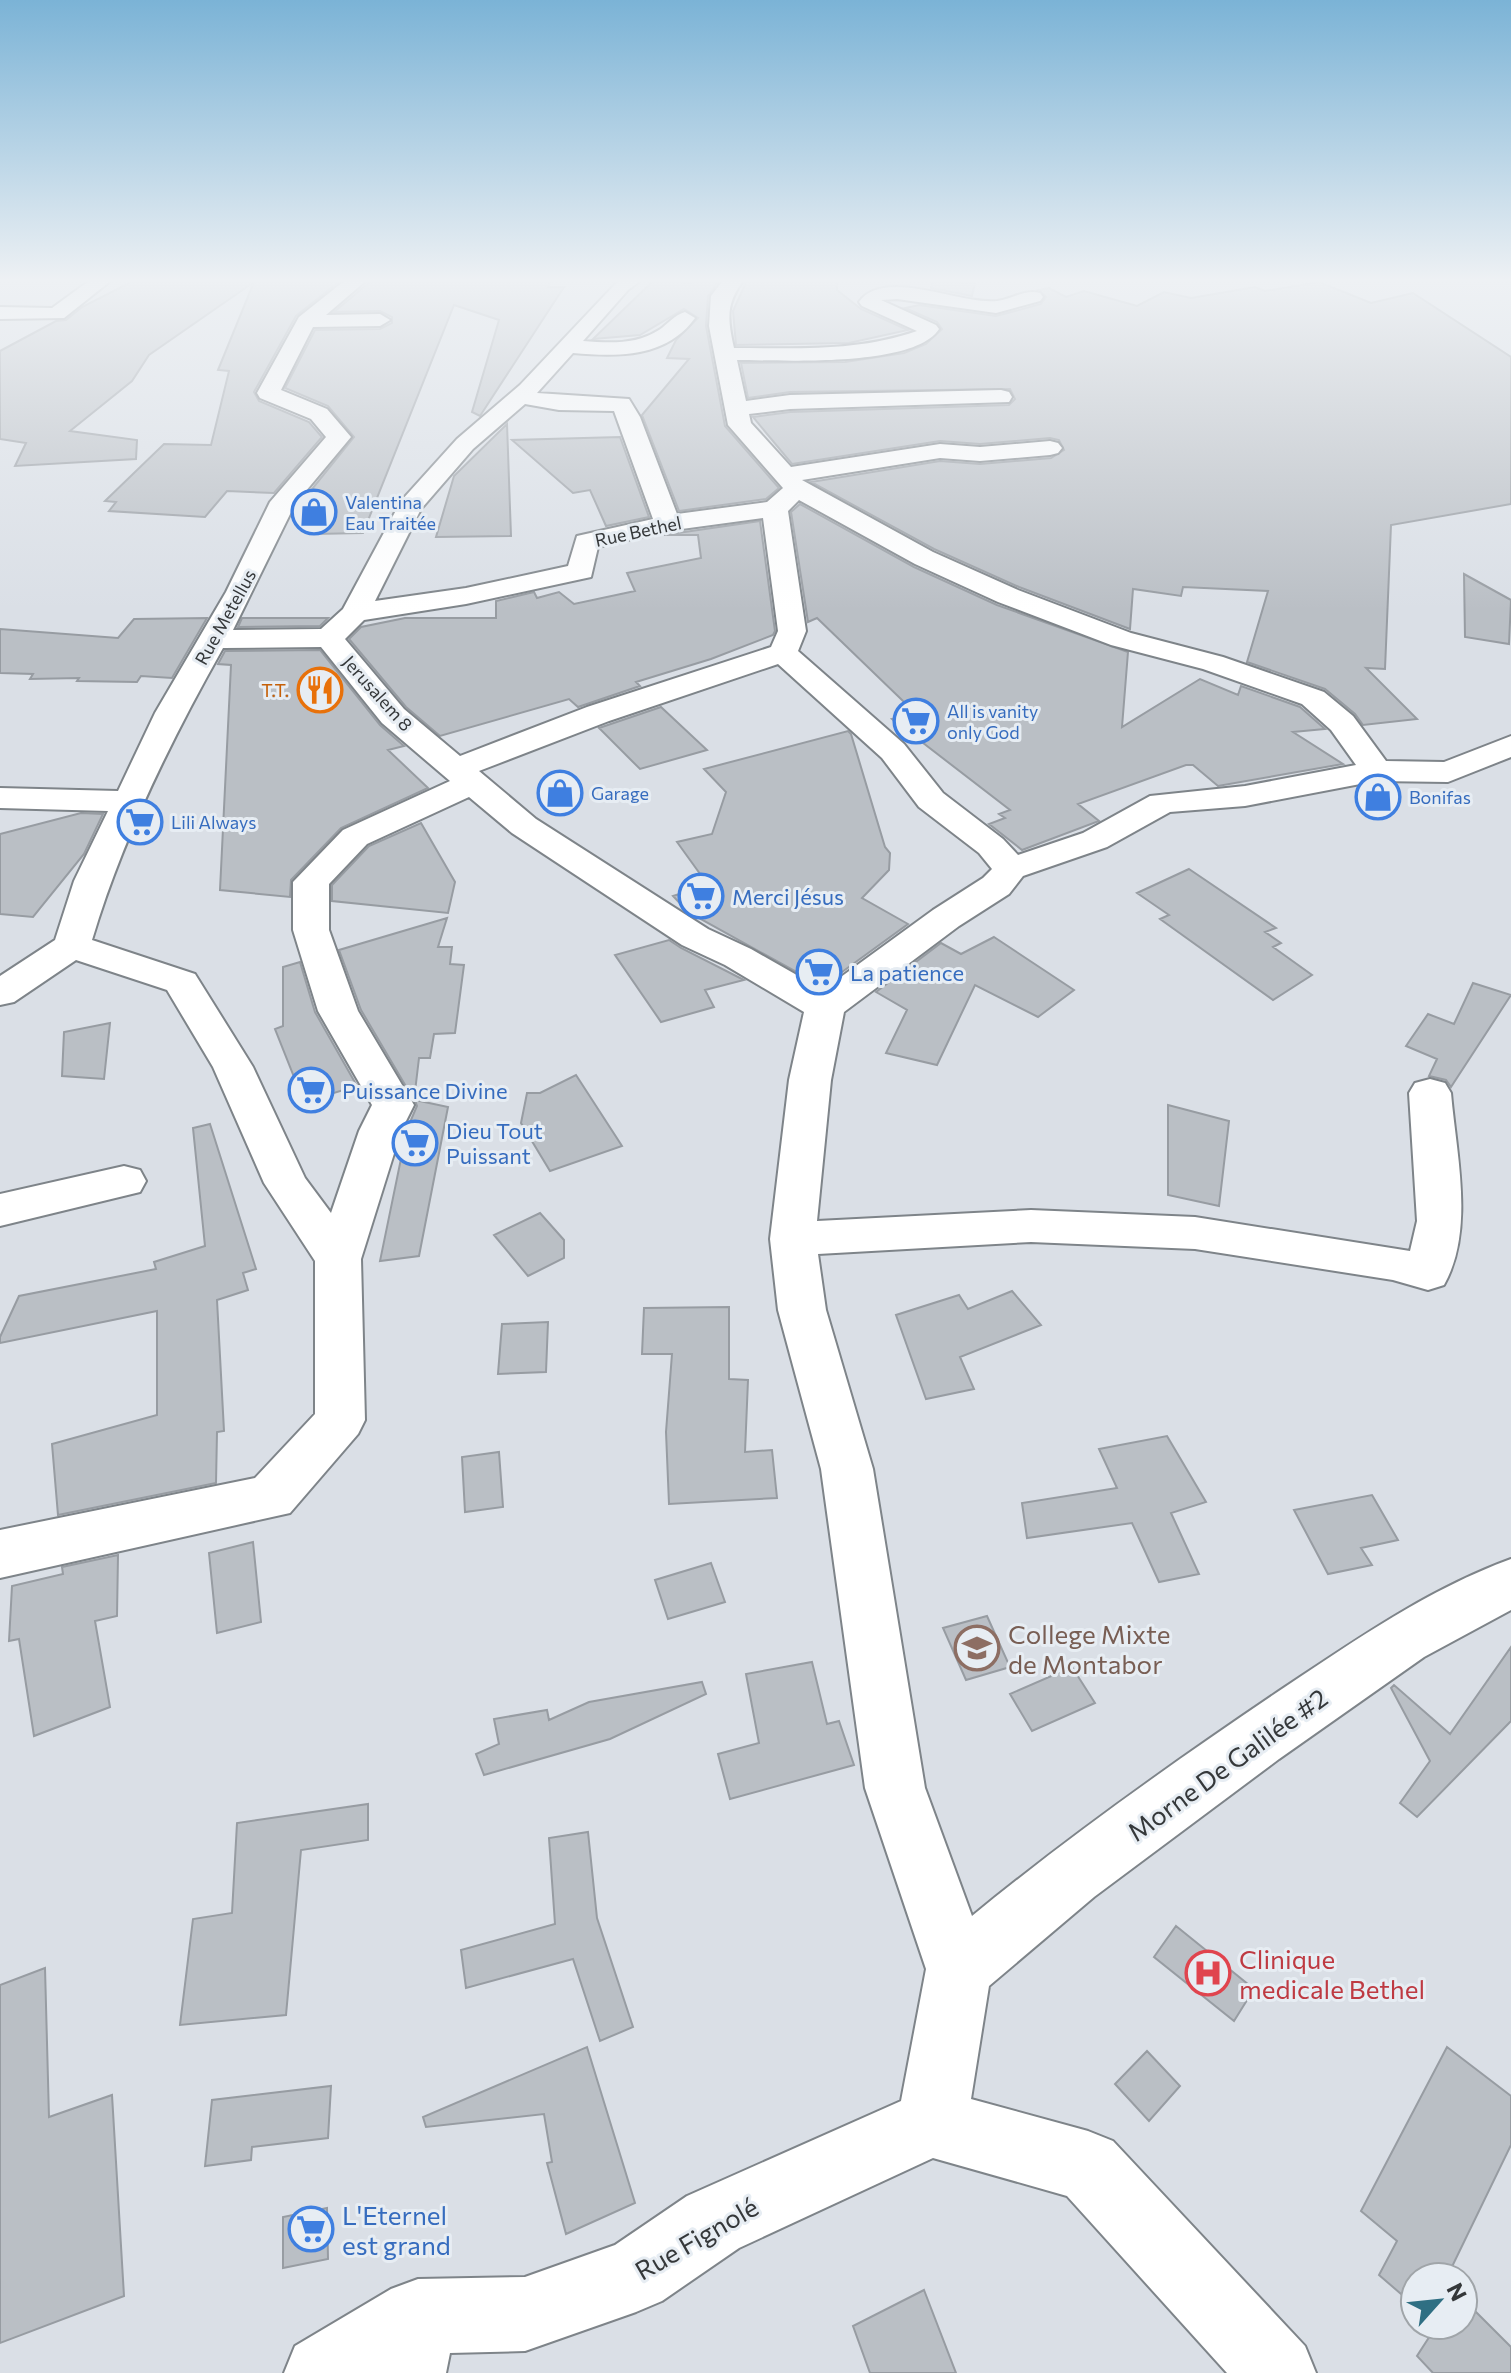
<svg xmlns="http://www.w3.org/2000/svg" width="1511" height="2373" font-family="Commissioner,sans-serif">
  <style>
    .building { fill: #babfc5; stroke: #979ca2; stroke-width: 2 }
    .lines { fill: none; stroke-linecap: round; stroke-linejoin: round }
    .street-casing { stroke: #7e8489; stroke-width: 4 }
    .street { fill: #fff; fill-rule: evenodd }
    .labels { text-anchor: middle; dominant-baseline: central; stroke-width: 6; stroke-linejoin: round; paint-order: stroke }
    .far-shop-label { font-size: 18px; fill: #366cbe; stroke: #e7edf3; text-anchor: start }
    .far-street-label { font-size: 18px; fill: #35383a; stroke: #e7edf3 }
    .far-food-label { font-size: 18px; fill: #c56008; stroke: #e7edf3; text-anchor: end }
    .shop-label { font-size: 22px; fill: #366cbe; stroke: #e7edf3; text-anchor: start }
    .near-education-label { font-size: 26px; fill: #785e54; stroke: #e7edf3; text-anchor: start }
    .near-street-label { font-size: 26px; fill: #35383a; stroke: #e7edf3 }
    .near-health-label { font-size: 26px; fill: #be3a42; stroke: #e7edf3; text-anchor: start }
    .near-shop-label { font-size: 26px; fill: #366cbe; stroke: #e7edf3; text-anchor: start }
  </style>
  <rect width="100%" height="100%" fill="#dadfe6"/>
  <path class="building" d="M139 278H315L340 281 296 316 254 392 259 401 309 422 322 437 274 493 227 491 205 517 109 511 116 502 105 501 164 444 211 445 229 371 218 370 254 282 149 355 132 381 70 431 137 440 136 459 15 466 26 443 0 439V351L56 321 66 320 82 307Z
    M392 278H551L548 287H564L480 416 472 412 499 320 454 305 363 533 315 534 326 517 299 518 308 494 354 437 328 406 285 388 315 330 380 329 392 323V317L380 311 334 312 371 281 389 282Z
    M714 278H721L708 296 706 326 725 426 779 488 766 499 679 511 642 415 689 359 667 358 676 340 698 318 684 309 640 335 593 339 654 280 691 283 696 279 710 281Z
    M748 278H837V290L861 309 908 330 849 343 736 345 733 311Z
    M933 281 975 283 972 296 931 288Z
    M1319 282 1371 303 1413 293 1511 357V504L1391 525 1385 669 1366 668 1417 719 1363 725 1355 714 1325 689 1247 662 1268 591 1183 587 1181 596 1133 589 1130 629 1019 587 934 549 811 482 940 461 980 464 1051 458 1064 450 1059 440 1050 438 980 444 940 441 792 464 753 417 790 412 1009 405 1015 399 1010 389 790 392 748 398 741 363 845 362 904 353 926 344 942 329 937 322 905 308 919 305 996 316 1041 304 1046 297 1038 290 1049 288 1066 297 1084 291 1137 306 1164 292 1191 298 1255 287 1265 291Z
    M507 424 511 536 436 537 454 476Z
    M620 437 649 517 606 526 590 490 573 493 512 440Z
    M800 504 914 567 997 605 1128 652 1122 727 1200 679 1238 695 1241 686 1300 707 1325 729 1293 732 1343 764 1218 786 1193 765H1186L1078 804 1099 821 1022 850 989 824 1005 818 999 814 1010 810 892 719 919 712 903 701 817 618 808 622 791 512Z
    M760 521 775 631 773 635 711 659 636 682 640 686 578 707 569 699 440 736 406 707 349 639 361 627 405 618H496V601L534 592 537 598 559 592 574 604 635 591 627 573 701 558 698 535H664Z
    M1464 574 1511 600 1509 644 1465 637Z
    M207 618 172 678 141 676 137 682 77 681 79 678 30 679 33 674 0 673V629L118 638 134 619Z
    M242 618H328L320 626 238 627Z
    M320 650 380 725 404 746 388 750 428 788 341 828 291 880 290 897 220 890 231 665 218 664 225 651Z
    M661 707 707 750 640 769 599 728Z
    M848 731 851 734 885 847 890 853 889 870 862 898 908 924 842 972 820 985 688 912 673 896 708 885 677 842 712 834 726 792 704 769Z
    M81 813 103 814 84 854 33 917 0 914V834Z
    M421 823 455 882 448 913 332 901V885L369 846Z
    M1189 869 1276 928 1265 932 1281 943 1273 947 1312 975 1273 1000 1160 919 1169 915 1137 893Z
    M447 918 438 947H452L450 964 464 965 455 1033 434 1034 430 1058H419L414 1100 361 1010 339 950Z
    M994 937 1074 990 1038 1017 975 985 937 1065 886 1053 907 1010 876 992 941 943 961 954Z
    M669 940 681 948 744 980 705 990 714 1007 661 1022 615 955Z
    M300 962 315 1012 357 1086 304 1102 275 1029 283 1026V967Z
    M1473 983 1511 995 1451 1087 1446 1080 1429 1076 1437 1059 1406 1046 1428 1014 1454 1024Z
    M110 1023 104 1079 62 1076 64 1032Z
    M576 1075 622 1146 550 1171 521 1123 527 1093H540Z
    M415 1100 448 1107 419 1256 380 1261 402 1154 399 1148 417 1106Z
    M1168 1105 1229 1121 1219 1206 1168 1195Z
    M210 1124 256 1269 243 1273 248 1290 217 1300 224 1431 217 1432 216 1483 58 1515 52 1444 157 1415V1311L0 1343V1337L19 1296 156 1269 154 1262 205 1246 193 1128Z
    M540 1213 564 1240V1258L528 1276 494 1235Z
    M1012 1291 1041 1325 960 1357 974 1389 926 1399 896 1315 959 1295 968 1309Z
    M729 1307V1379L748 1380 745 1452 772 1450 777 1498 669 1504 666 1432 672 1354H642L644 1308Z
    M548 1322 546 1372 498 1374 502 1324Z
    M1167 1436 1206 1502 1171 1513 1199 1574 1159 1582 1132 1523 1027 1538 1022 1503 1117 1488 1099 1449Z
    M499 1452 503 1507 465 1512 462 1457Z
    M1372 1495 1398 1540 1361 1548 1372 1565 1328 1574 1294 1510Z
    M253 1542 261 1622 217 1633 209 1553Z
    M118 1555 117 1616 95 1621 110 1707 34 1736 19 1639 9 1641 12 1586 63 1574 62 1567Z
    M711 1563 725 1602 668 1619 655 1580Z
    M987 1616 1010 1667 966 1680 943 1628Z
    M1511 1647V1721L1417 1817 1400 1803 1430 1761 1391 1688 1394 1685 1450 1734Z
    M812 1662 827 1724 839 1721 854 1765 730 1799 718 1754 759 1743 746 1674Z
    M1072 1667 1095 1703 1032 1731 1010 1694Z
    M702 1682 706 1694 610 1739 484 1775 476 1754 499 1744 494 1719 547 1710 549 1720 589 1702Z
    M368 1804V1840L301 1850 286 2015 180 2025 193 1919 232 1913 237 1823Z
    M588 1832 597 1918 633 2027 600 2041 573 1959 466 1988 461 1950 555 1924 549 1838Z
    M1176 1926 1254 1989 1234 2021 1154 1957Z
    M45 1968 49 2117 112 2095 124 2296 0 2343V1985Z
    M587 2047 635 2203 566 2234 547 2163 552 2162 544 2114 426 2127 423 2117Z
    M1447 2047 1511 2096V2145L1447 2277H1415V2306L1379 2275 1397 2241 1361 2211Z
    M1147 2051 1180 2086 1149 2121 1115 2084Z
    M331 2086 328 2138 252 2147 251 2160 205 2166 212 2100Z
    M327 2208 328 2259 283 2268V2217Z
    M924 2290 956 2373H870L853 2326Z
    M1463 2299 1511 2347V2373H1433L1417 2356 1437 2325H1463Z"/>
  <g class="lines">
    <g class="street-casing">
      <path id="street" d="M93 278 113 279 64 318 0 319V307L52 308Z
        M348 278H369L326 315 380 314 390 320 380 326 313 327 281 390 327 409 351 437 295 504 233 630 321 629 343 609 401 501 457 439 520 385 621 278H644L628 290 583 341C609 343 636 345 659 330 668 324 674 315 685 312L695 318C666 358 618 357 573 353L537 393 629 399 640 417 677 514 767 502 783 488 728 425 709 326 711 296 725 278H745C726 303 727 317 734 348 796 348 857 352 917 331L862 306 859 302C884 267 960 305 997 301 1012 299 1025 289 1040 293L1043 297 1040 301 996 313 897 299 881 300 936 325 939 329C914 368 781 360 737 360L746 401 790 395 1001 390 1009 392 1012 397 1009 402 790 409 749 414 751 423 791 467 940 444 980 447 1050 441 1058 443 1062 448 1058 453 1050 455 980 461 940 458 802 480 933 552 1018 590 1131 633 1223 657 1324 692 1353 716 1386 761 1444 762 1511 736V757L1448 782 1376 781 1245 806 1170 812 1107 847 1023 876 1009 894 959 926 844 1012 831 1080 817 1221 1031 1210 1195 1217 1410 1251 1417 1221 1409 1093 1415 1083 1430 1079 1445 1083 1451 1093C1456 1153 1475 1230 1444 1285L1428 1290 1393 1280 1195 1249 1031 1242 818 1254 826 1310 873 1469 925 1788 972 1916C1072 1834 1178 1759 1285 1687 1357 1639 1429 1589 1511 1559V1610L1424 1657 1279 1759 1094 1897 989 1986 971 2099 1088 2131 1113 2141 1305 2346 1316 2373H1227L1067 2196 933 2158 739 2248 662 2301 636 2312 525 2351 450 2353 446 2373H284L295 2346 391 2289 418 2279 525 2277 615 2245 687 2196 901 2101 926 1969 865 1788 821 1469 778 1310 770 1239 789 1080 804 1012 725 965 682 945 512 833 469 797 367 844 329 884V930L358 1011 414 1105 401 1131 361 1259 365 1420 358 1434 290 1513 0 1578V1530L255 1478 315 1414V1261L264 1183 213 1067 167 990 76 960 14 1002 0 1005V976L55 940 74 881 108 811 0 808V788L118 791 155 713 226 592 270 502 326 437 311 419 260 398 257 393 299 317ZM525 404 559 410 614 411 653 519 577 536 568 566 466 588 375 601 421 509 473 449ZM799 500 915 564 998 602 1111 645 1203 669 1302 704 1331 730 1356 765 1245 786 1150 796 1083 833 1018 855 1003 839 943 793 904 744 798 651 806 631 788 511ZM763 518 778 631 771 647 587 707 460 756 404 709 345 639 364 620 466 604 591 577 598 547 667 531ZM321 647 382 723 450 781 343 830 293 882V930L318 1011 372 1105 359 1131 331 1213 305 1178 253 1067 195 974 92 940C122 839 171 740 223 648ZM778 664 882 758 919 807 979 853 992 869 983 878 933 910 823 990 751 949 708 929 536 819 479 771 609 721Z
        M124 1166 140 1170 146 1181 140 1192 0 1226V1194Z"/>
    </g>
    <use href="#street" class="street"/>
  </g>
  <linearGradient id="sky" x2="0" y2="1"><stop stop-color="#7bb3d6"/><stop offset="0.46" stop-color="#eef1f4"/><stop offset="1" stop-color="#eef1f4" stop-opacity="0"/></linearGradient>
  <rect width="1511" height="610" fill="url(#sky)"/>
  <defs>
    <g id="shop-ring" transform="scale(2.3)"><circle r="9.5" fill="#e7edf3" stroke="#3f7fe0" stroke-width="1.5"/><path d="M-5-2.5h2.3a2.7 3.5 0 0 1 5.4 0H5L5.5 6h-11ZM-1.5-2.5h3a1.5 2.3 0 0 0-3 0Z" fill="#3f7fe0"/></g>
    <g id="restaurant-ring" transform="scale(2.3)"><circle r="9.5" fill="#e7edf3" stroke="#e8710a" stroke-width="1.5"/><path d="M-5-6h1v4h1v-4h1v4h1v-4h1v5L-1.5 .5V6h-2V.5L-5-1ZM5-6V6H3V1.5H1.5Q1.5-4 5-6Z" fill="#e8710a"/></g>
    <g id="supermarket-ring" transform="scale(2.3)"><circle r="9.5" fill="#e7edf3" stroke="#3f7fe0" stroke-width="1.5"/><path d="M-6-5.5h2.5l.6 2H6L4.5 2H-2.5L-4.4-4H-6ZM-1.5 3.2a1.3 1.3 0 1 0 .1 0ZM3 3.2a1.3 1.3 0 1 0 .1 0Z" fill="#3f7fe0"/></g>
    <g id="school-ring" transform="scale(2.3)"><circle r="9.5" fill="#e7edf3" stroke="#8d6e63" stroke-width="1.5"/><path d="M0-5L7-2L0 1L-7-2ZM-4 1L0 2.5L4 1V4Q0 6-4 4Z" fill="#8d6e63"/></g>
    <g id="hospital-ring" transform="scale(2.3)"><circle r="9.5" fill="#e7edf3" stroke="#e0444e" stroke-width="1.5"/><path d="M-5-5h3v3.5h4V-5h3V5h-3V1.5h-4V5h-3Z" fill="#e0444e"/></g>
  </defs>
  <g fill-rule="evenodd">
    <use href="#shop-ring" x="314" y="512"/>
    <use href="#restaurant-ring" x="320" y="690"/>
    <use href="#supermarket-ring" x="916" y="721"/>
    <use href="#shop-ring" x="560" y="793"/>
    <use href="#shop-ring" x="1378" y="797"/>
    <use href="#supermarket-ring" x="140" y="822"/>
    <use href="#supermarket-ring" x="701" y="896"/>
    <use href="#supermarket-ring" x="819" y="972"/>
    <use href="#supermarket-ring" x="311" y="1090"/>
    <use href="#supermarket-ring" x="415" y="1143"/>
    <use href="#school-ring" x="977" y="1648"/>
    <use href="#hospital-ring" x="1208" y="1973"/>
    <use href="#supermarket-ring" x="311" y="2229"/>
  </g>
  <g class="labels">
    <g class="far-shop-label">
      <text x="345" y="502">Valentina<tspan x="345" dy="21">Eau Traitée</tspan></text>
      <text x="947" y="711">All is vanity<tspan x="947" dy="21">only God</tspan></text>
      <text x="591" y="793">Garage</text>
      <text x="1409" y="797">Bonifas</text>
      <text x="171" y="822">Lili Always</text>
    </g>
    <g class="far-street-label">
      <text transform="translate(638 531) rotate(-12)">Rue Bethel</text>
      <text transform="translate(225 617) rotate(-61)">Rue Metellus</text>
      <text transform="translate(378 693) rotate(48)">Jerusalem 8</text>
    </g>
    <g class="far-food-label">
      <text x="289" y="690">T.T.</text>
    </g>
    <g class="shop-label">
      <text x="732" y="896">Merci Jésus</text>
      <text x="850" y="972">La patience</text>
      <text x="342" y="1090">Puissance Divine</text>
      <text x="446" y="1130">Dieu Tout<tspan x="446" dy="25">Puissant</tspan></text>
    </g>
    <g class="near-education-label">
      <text x="1008" y="1633">College Mixte<tspan x="1008" dy="30">de Montabor</tspan></text>
    </g>
    <g class="near-street-label">
      <text transform="translate(1227 1764) rotate(-36)">Morne De Galilée #2</text>
      <text transform="translate(696 2238) rotate(-30)">Rue Fignolé</text>
    </g>
    <g class="near-health-label">
      <text x="1239" y="1958">Clinique<tspan x="1239" dy="30">medicale Bethel</tspan></text>
    </g>
    <g class="near-shop-label">
      <text x="342" y="2214">L'Eternel<tspan x="342" dy="30">est grand</tspan></text>
    </g>
  </g>
  <g transform="translate(1439 2301) rotate(63)"><circle r="38" fill="#e7edf3" stroke="#a0a5a9" stroke-width="2"/>
  <path d="M0-6L14 30L0 20L-14 30Z" fill="#2f6f83"/>
  <text y="-12" font-size="22" font-weight="bold" text-anchor="middle" fill="#35383a">N</text>
  </g>
</svg>
